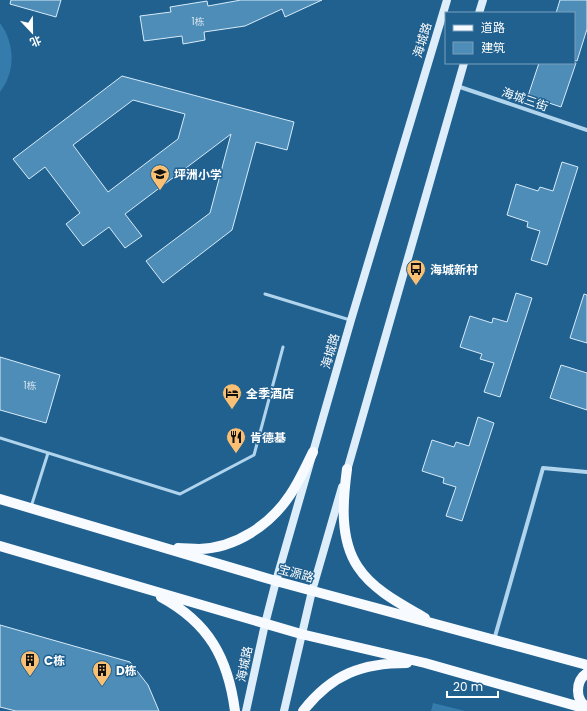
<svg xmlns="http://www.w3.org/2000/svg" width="587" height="711" font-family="Poppins,'Noto Sans SC',sans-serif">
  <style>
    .green { fill: #357cad }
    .building { fill: #4e8db8; stroke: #d7ebf9; fill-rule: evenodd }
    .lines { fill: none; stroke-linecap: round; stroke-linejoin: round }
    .lane { stroke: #b1d4ed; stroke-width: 3 }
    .street { stroke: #b1d4ed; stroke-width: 4 }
    .secondary { stroke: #ddedfa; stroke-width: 8 }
    .primary { stroke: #f7fbff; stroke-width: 10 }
    .labels { text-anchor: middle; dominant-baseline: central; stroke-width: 3; stroke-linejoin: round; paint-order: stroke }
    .number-label { font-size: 10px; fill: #d3e2ed }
    .street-label { font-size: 12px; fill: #fff; stroke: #216190 }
    .poi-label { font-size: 12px; font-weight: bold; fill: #fff; stroke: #216190; text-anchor: start }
  </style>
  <rect width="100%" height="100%" fill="#216190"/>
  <path class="green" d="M0 23C15 43 16 72 0 92Z
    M433 703 465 711H431Z"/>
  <path class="building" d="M11 0H61L56 17 10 4Z
    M241 0H322L285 17 282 9 245 26 204 32 205 40 183 44 182 36 144 41 140 16 171 12 170 7 207 1 208 6Z
    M560 0H587V29L577 61 574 60V13H556Z
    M539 63H576L561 107 528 96Z
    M122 76 294 122 287 150 256 142 232 230 163 283 146 261 210 213 231 134 125 214 142 236 125 248 109 227 83 246 66 224 80 213 45 167 29 179 13 159ZM133 100 185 114 178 139 108 192 73 145Z
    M562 162 578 167 547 265 531 260 540 231 527 227 528 222 507 215 516 184 538 191 540 187 553 191Z
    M516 293 532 298 500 397 484 392 494 363 480 359 482 354 460 347 470 316 492 323 493 318 507 322Z
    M584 294 587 295V343L570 338Z
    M0 357 60 375 46 423 0 410Z
    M561 365 587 373V410L550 398Z
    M478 417 494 423 462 521 446 516 456 487 443 483 444 478 422 471 432 440 454 447 456 442 469 446Z
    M0 625 130 662 148 685 159 711H16L0 707Z"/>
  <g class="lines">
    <path class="lane" d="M265 294 350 320
      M0 438 180 494 254 455 283 347
      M31 507 48 453"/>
    <path class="street" d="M457 86 587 130
      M494 640 543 468 587 472"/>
    <path class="secondary" d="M479 13 483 0
      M346 474 464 63
      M246 711 265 624 276 581 351 320 447 0
      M284 711 312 591 342 487"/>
    <path class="primary" d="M347 469C343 499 339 539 358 567 373 590 401 604 425 618
      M0 499 276 581 587 665
      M0 546 301 634 425 663 587 709
      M178 548C185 548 192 549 199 549 236 548 270 525 290 495 299 482 306 466 313 452
      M161 597C209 623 228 658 235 711
      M587 673C575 681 575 700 587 707
      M303 711C332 674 362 663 407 663"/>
  </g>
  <defs>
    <g id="school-pin" transform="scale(1)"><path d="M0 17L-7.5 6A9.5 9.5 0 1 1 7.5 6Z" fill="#f9bf72" stroke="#216190"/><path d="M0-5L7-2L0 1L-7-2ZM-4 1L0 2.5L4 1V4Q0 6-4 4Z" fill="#111"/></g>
    <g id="bus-pin" transform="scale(1)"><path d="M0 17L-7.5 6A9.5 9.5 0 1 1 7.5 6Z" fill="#f9bf72" stroke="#216190"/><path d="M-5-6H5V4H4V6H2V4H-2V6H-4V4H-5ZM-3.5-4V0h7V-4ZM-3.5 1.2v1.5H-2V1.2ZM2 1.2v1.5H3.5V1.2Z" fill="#111"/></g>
    <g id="hotel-pin" transform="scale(1)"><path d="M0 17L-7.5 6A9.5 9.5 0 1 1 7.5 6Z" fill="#f9bf72" stroke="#216190"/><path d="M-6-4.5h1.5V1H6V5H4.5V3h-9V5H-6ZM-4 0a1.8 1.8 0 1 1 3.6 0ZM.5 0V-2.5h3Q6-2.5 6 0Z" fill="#111"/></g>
    <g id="restaurant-pin" transform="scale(1)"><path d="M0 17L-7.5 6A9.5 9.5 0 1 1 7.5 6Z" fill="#f9bf72" stroke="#216190"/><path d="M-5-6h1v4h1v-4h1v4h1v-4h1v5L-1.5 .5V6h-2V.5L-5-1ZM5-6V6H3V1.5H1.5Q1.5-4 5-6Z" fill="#111"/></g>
    <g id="building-pin" transform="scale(1)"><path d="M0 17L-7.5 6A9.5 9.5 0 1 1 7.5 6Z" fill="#f9bf72" stroke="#216190"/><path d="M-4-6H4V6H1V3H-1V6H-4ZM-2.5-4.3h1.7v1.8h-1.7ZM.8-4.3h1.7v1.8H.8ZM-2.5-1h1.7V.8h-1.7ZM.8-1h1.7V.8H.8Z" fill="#111"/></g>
  </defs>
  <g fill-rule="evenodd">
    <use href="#school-pin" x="160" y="174"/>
    <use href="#bus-pin" x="416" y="269"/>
    <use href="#hotel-pin" x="232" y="393"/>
    <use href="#restaurant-pin" x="236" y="437"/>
    <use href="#building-pin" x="30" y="660"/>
    <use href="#building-pin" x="102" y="670"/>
  </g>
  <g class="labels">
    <g class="number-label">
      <text x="198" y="21">1栋</text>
      <text x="30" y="385">1栋</text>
    </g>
    <g class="street-label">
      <text transform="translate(422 40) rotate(-73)">海城路</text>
      <text transform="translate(525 99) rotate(19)">海城三街</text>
      <text transform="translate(330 351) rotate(-74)">海城路</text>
      <text transform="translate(296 573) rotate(15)">宝源路</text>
      <text transform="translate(244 664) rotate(-78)">海城路</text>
    </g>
    <g class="poi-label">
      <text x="174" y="174">坪洲小学</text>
      <text x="430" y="269">海城新村</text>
      <text x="246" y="393">全季酒店</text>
      <text x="250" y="437">肯德基</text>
      <text x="44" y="660">C栋</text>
      <text x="116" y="670">D栋</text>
    </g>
  </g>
  <rect x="445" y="12" width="130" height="52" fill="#216190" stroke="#7aa0bc"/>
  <rect x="453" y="25" width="20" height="6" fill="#f7fbff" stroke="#7aa0bc"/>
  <text x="481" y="32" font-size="12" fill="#ffffff">道路</text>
  <rect x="453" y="42" width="20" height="12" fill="#4e8db8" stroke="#7aa0bc"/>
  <text x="481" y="52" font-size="12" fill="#ffffff">建筑</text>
  <g transform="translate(32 32) rotate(158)" stroke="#216190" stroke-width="3" paint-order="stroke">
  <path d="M0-3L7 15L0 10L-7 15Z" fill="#ffffff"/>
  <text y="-6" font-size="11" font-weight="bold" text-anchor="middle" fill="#ffffff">北</text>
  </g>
  <path d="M447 691v6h51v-6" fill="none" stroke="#ffffff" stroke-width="2"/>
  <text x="453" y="691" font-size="12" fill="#ffffff" stroke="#216190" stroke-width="3" paint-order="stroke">20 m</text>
</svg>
